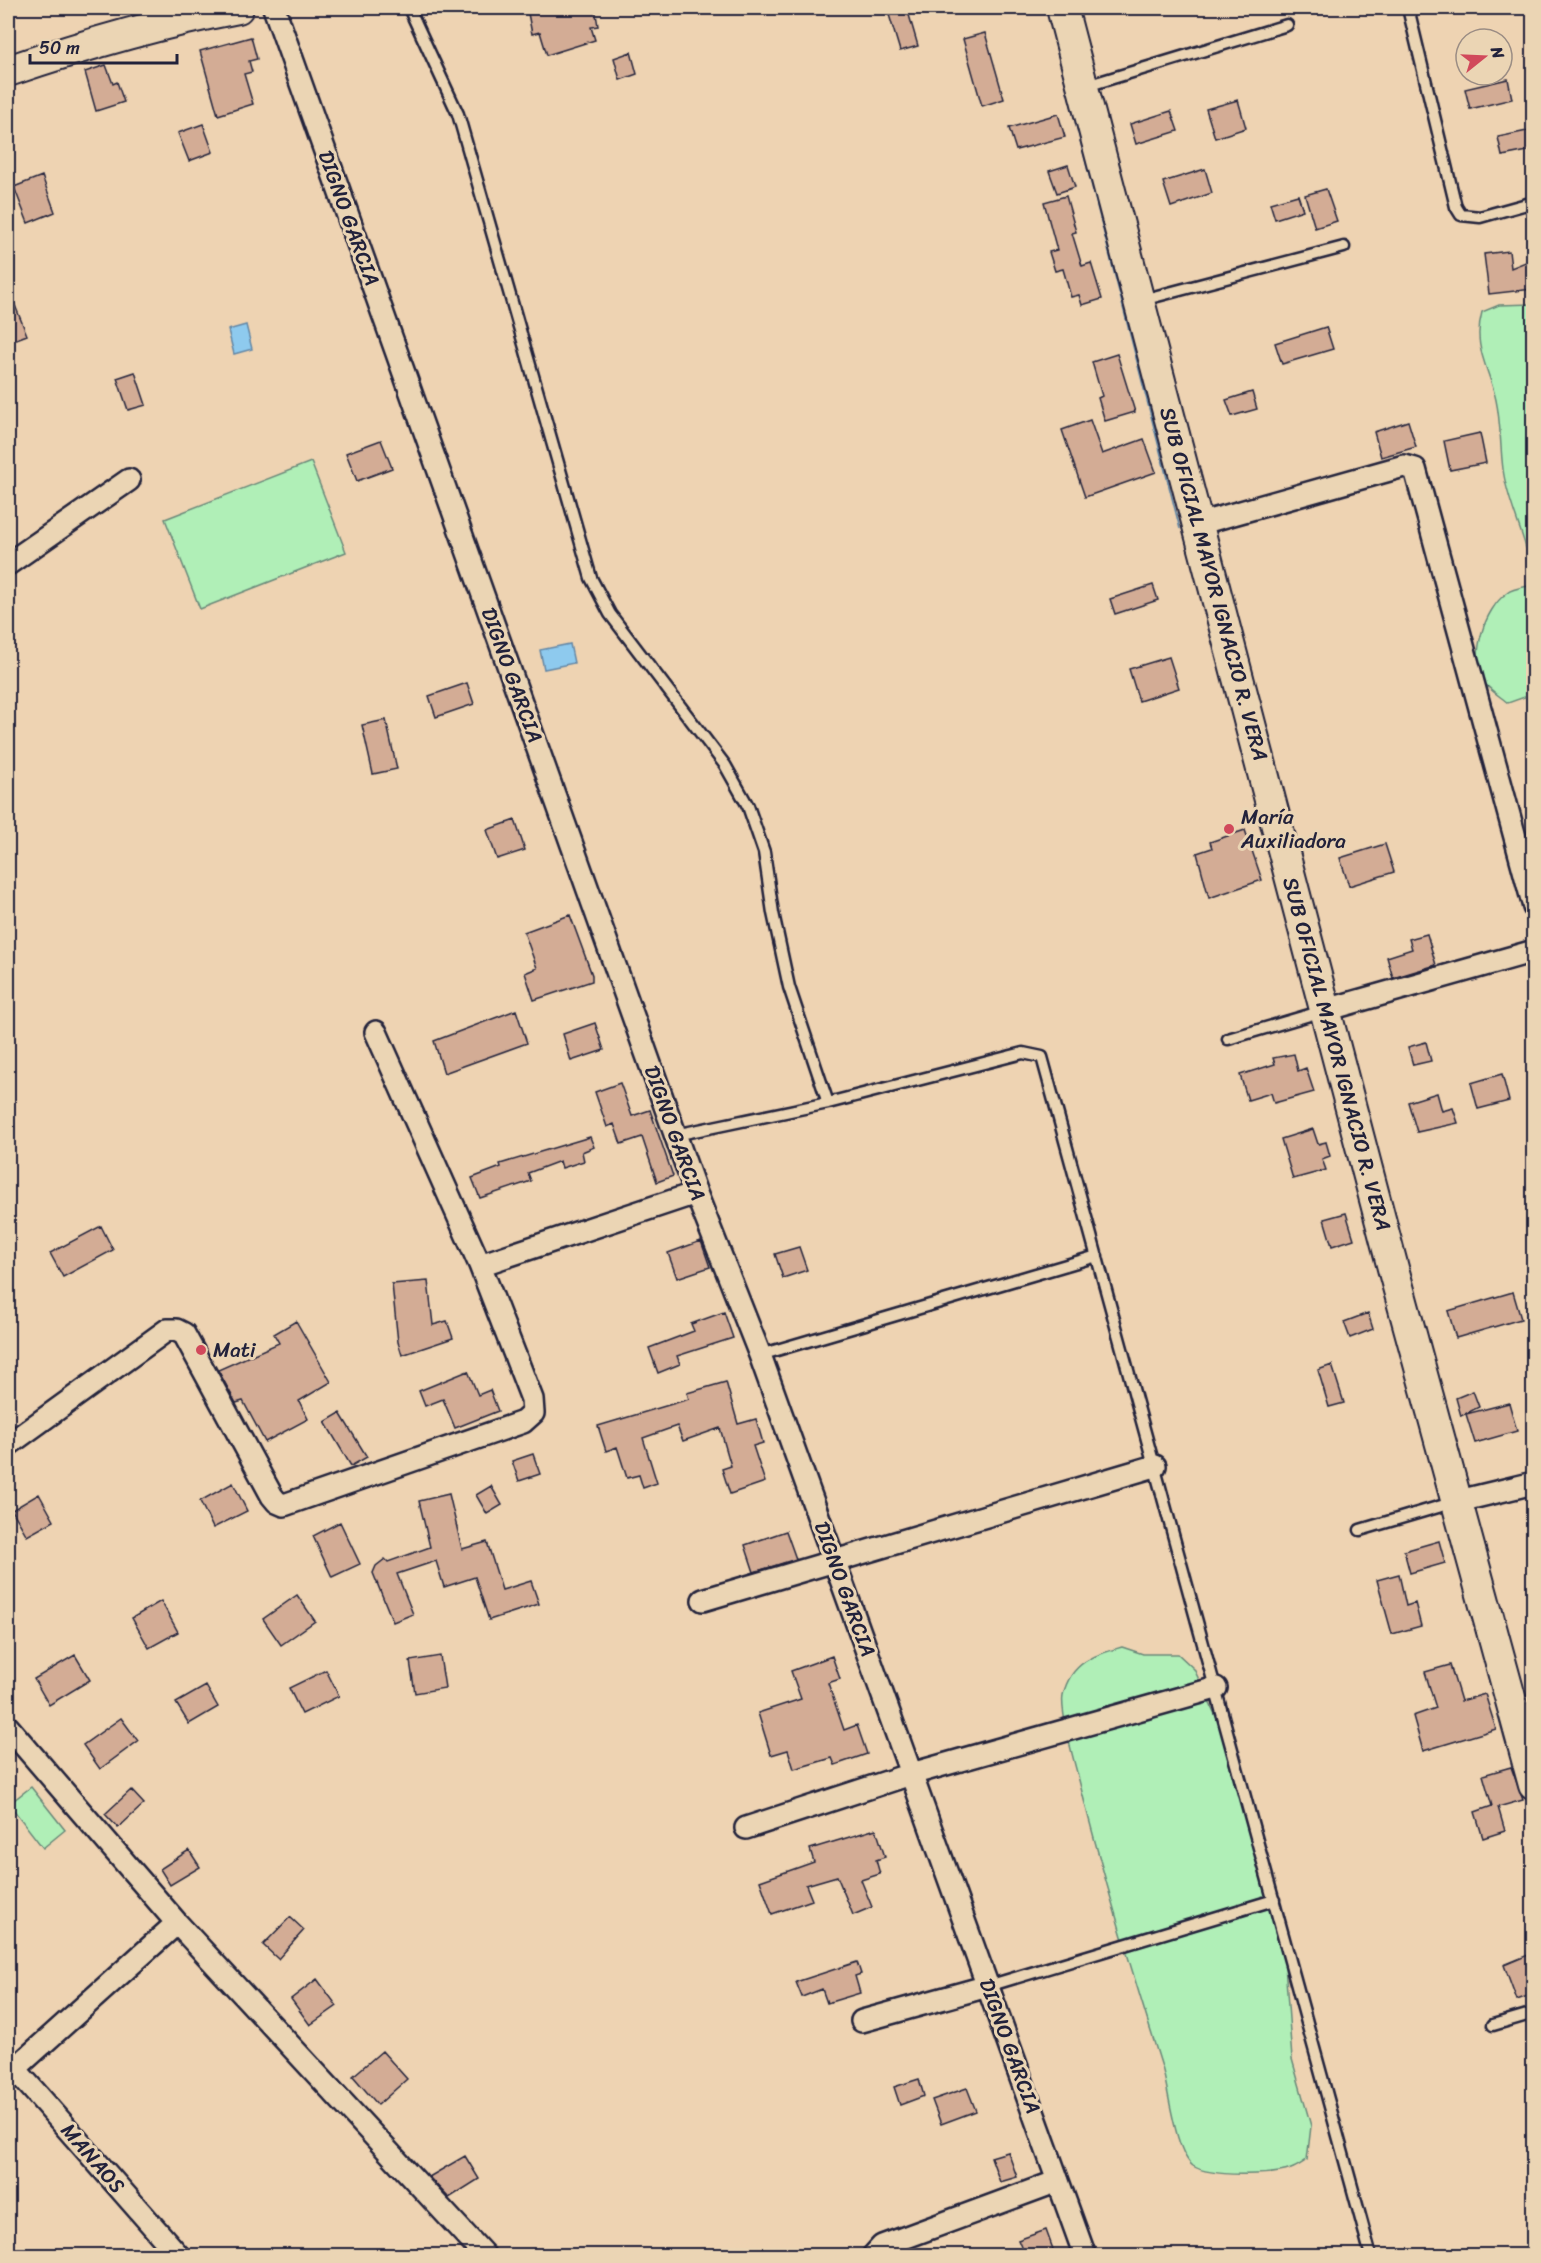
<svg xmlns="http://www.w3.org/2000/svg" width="1541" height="2263" font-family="Sriracha,sans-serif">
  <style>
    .green { fill: #b0efb7; stroke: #698879; stroke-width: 1.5 }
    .water { fill: #8ecaee; stroke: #6387a6; stroke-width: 1.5 }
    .building { fill: #d3ac95; stroke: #22223b; stroke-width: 1.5 }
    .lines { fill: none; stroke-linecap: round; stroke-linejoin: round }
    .lane-casing { stroke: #22223b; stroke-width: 15 }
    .street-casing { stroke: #22223b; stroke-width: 26 }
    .secondary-casing { stroke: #22223b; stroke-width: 34 }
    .lane { stroke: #ebd5b4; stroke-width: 10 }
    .street { stroke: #ebd5b4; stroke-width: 21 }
    .secondary { stroke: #ebd5b4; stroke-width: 30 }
    .poi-dot { fill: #d1495b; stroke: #ebd5b4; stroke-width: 2 }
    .labels { text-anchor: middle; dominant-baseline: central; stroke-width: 6; stroke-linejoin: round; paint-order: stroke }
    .street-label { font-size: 21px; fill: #22223b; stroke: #ebd5b4 }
    .poi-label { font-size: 21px; fill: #22223b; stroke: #ebd5b4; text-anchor: start }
  </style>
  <rect width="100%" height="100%" fill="#eed3b2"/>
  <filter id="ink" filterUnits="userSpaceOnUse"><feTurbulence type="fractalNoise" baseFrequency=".0167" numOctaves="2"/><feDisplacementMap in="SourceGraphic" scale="12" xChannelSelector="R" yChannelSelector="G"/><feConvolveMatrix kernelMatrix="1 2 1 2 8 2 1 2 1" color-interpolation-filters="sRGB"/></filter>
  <g filter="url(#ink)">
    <path class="green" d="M1533 304H1534L1533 549 1526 548C1519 523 1506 495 1503 469 1500 446 1501 423 1496 400 1489 367 1472 348 1482 312L1499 305Z
      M311 462 346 552 200 609 165 519Z
      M1533 585V694L1508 703C1501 697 1488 689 1483 681 1470 656 1484 609 1507 593 1513 588 1526 587 1533 585Z
      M1122 1647 1143 1654H1178L1194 1669 1231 1749 1284 1952 1292 2059 1311 2126 1307 2160C1302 2163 1297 2167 1291 2169 1273 2176 1209 2177 1193 2166 1175 2152 1169 2091 1162 2067 1132 1972 1103 1877 1079 1780 1074 1762 1060 1711 1063 1695 1071 1662 1094 1655 1122 1647Z
      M31 1787 65 1830 43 1848 9 1804Z"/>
    <path class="water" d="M1046 8H1049L1180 529Z
      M246 325 252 349 234 354 228 330Z
      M570 644 574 663 544 669 540 650Z"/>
    <path class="building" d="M527 8H595L598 26 591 27 595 40 547 55 540 32 532 34Z
      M887 8H907L918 46 900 51Z
      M985 33 1004 99 982 106 963 39Z
      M251 37 257 59 249 61 252 72 244 74 253 104 218 115 200 51Z
      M631 52 637 74 620 80 614 58Z
      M106 65 113 84 117 82 124 102 96 111 85 72Z
      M1508 79 1512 99 1470 109 1465 89Z
      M1238 100 1246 128 1215 138 1206 109Z
      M1171 111 1178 131 1136 144 1130 124Z
      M1058 114 1065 137 1016 150 1009 128Z
      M203 124 213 152 189 161 178 133Z
      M1532 130 1533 150 1502 156 1498 137Z
      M1068 165 1075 187 1057 193 1049 171Z
      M1205 169 1212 193 1171 207 1163 182Z
      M42 176 55 212 28 223 14 187Z
      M1326 189 1337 221 1315 228 1305 195Z
      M1298 195 1303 210 1275 219 1270 203Z
      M1066 196 1076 232 1072 233 1082 266 1091 263 1102 299 1082 305 1079 295 1071 297 1063 269 1055 271 1049 252 1057 250 1044 202Z
      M1509 251 1511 268 1533 259V289L1489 294 1484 254Z
      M8 288 27 335 11 341 8 332Z
      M1326 327 1333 349 1282 364 1275 343Z
      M1117 354 1135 412 1105 421 1098 398 1102 396 1092 362Z
      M135 372 146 405 128 410 117 378Z
      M1252 392 1257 409 1232 416 1226 400Z
      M1090 420 1102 454 1144 439 1156 472 1085 497 1062 430Z
      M1408 421 1416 447 1381 457 1374 432Z
      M1480 433 1486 463 1450 470 1444 441Z
      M381 440 392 468 357 481 346 453Z
      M1153 585 1158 600 1115 614 1110 599Z
      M1169 657 1179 688 1139 701 1129 669Z
      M467 683 474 704 436 717 429 696Z
      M386 720 397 769 373 774 362 725Z
      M515 820 525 850 497 859 487 830Z
      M1245 830 1262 880 1209 898 1197 853 1212 848 1210 842Z
      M1385 844 1394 872 1349 886 1340 858Z
      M570 915 592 975V981L534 1000 525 973 537 968 524 932Z
      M1427 934 1436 965 1393 978 1387 957 1412 949 1409 939Z
      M516 1010 527 1043 444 1073 434 1041Z
      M595 1023 604 1050 571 1061 563 1034Z
      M1426 1042 1431 1061 1413 1065 1408 1047Z
      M1294 1054 1298 1071 1306 1068 1314 1092 1274 1103 1271 1093 1248 1100 1240 1075 1275 1064 1273 1058Z
      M1502 1074 1509 1101 1478 1109 1471 1083Z
      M620 1083 632 1116 650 1110 673 1176 657 1182 642 1137 621 1144 614 1124 607 1127 595 1092Z
      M1437 1093 1442 1111 1453 1108 1458 1123 1417 1132 1408 1102Z
      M1313 1129 1318 1144 1326 1142 1330 1156 1322 1159 1326 1170 1293 1179 1281 1139Z
      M590 1137 594 1147 582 1152 584 1161 562 1168 560 1161 528 1173 531 1181 480 1198 472 1178 501 1167 500 1164Z
      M1346 1213 1354 1239 1332 1246 1324 1219Z
      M101 1226 113 1250 63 1277 50 1253Z
      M701 1241 710 1267 677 1278 668 1253Z
      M799 1247 807 1270 783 1278 775 1254Z
      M428 1281 433 1325 447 1321 453 1338 402 1355 398 1342 392 1284Z
      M1513 1292 1521 1319 1456 1338 1448 1311Z
      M724 1312 733 1338 677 1356 680 1364 658 1373 649 1348 694 1331 691 1324Z
      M1368 1313 1373 1329 1350 1338 1344 1322Z
      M296 1321 331 1382 299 1401 308 1419 265 1442 243 1401 236 1403 218 1370 279 1343 274 1334Z
      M1332 1365 1344 1403 1329 1407 1318 1370Z
      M468 1371 478 1395 490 1390 498 1411 455 1428 443 1399 425 1406 419 1391Z
      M726 1382 738 1424 756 1419 763 1443 753 1446 765 1482 730 1494 722 1469 731 1466 720 1428 683 1441 677 1426 643 1438 657 1483 643 1488 639 1475 627 1478 617 1447 606 1451 598 1426 689 1399 687 1393Z
      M1473 1391 1479 1407 1461 1416 1456 1398Z
      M1509 1403 1517 1431 1475 1443 1466 1414Z
      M340 1413 367 1457 351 1466 325 1422Z
      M533 1454 540 1474 519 1481 512 1461Z
      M233 1483 247 1511 213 1528 200 1501Z
      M491 1486 502 1505 487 1514 476 1495Z
      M39 1494 54 1521 27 1536 12 1510Z
      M449 1494 462 1549 487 1542 502 1590 531 1581 539 1604 489 1620 475 1577 444 1587 436 1561 397 1574 413 1614 393 1622 373 1573 376 1566 385 1559 388 1562 430 1547 419 1501Z
      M340 1522 360 1564 332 1577 313 1536Z
      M786 1531 796 1559 754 1572 745 1545Z
      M1439 1541 1445 1563 1410 1573 1404 1551Z
      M1399 1574 1406 1606 1415 1603 1421 1626 1392 1634 1377 1580Z
      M297 1595 315 1621 281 1645 263 1619Z
      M161 1601 178 1632 149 1648 132 1618Z
      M75 1655 90 1680 49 1705 34 1679Z
      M440 1656 445 1688 415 1693 410 1661Z
      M832 1656 840 1679 828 1683 844 1730 857 1725 867 1754 835 1765 832 1758 794 1769 788 1750 771 1755 758 1713 801 1699 791 1671Z
      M1450 1665 1461 1701 1485 1694 1496 1729 1423 1751 1413 1716 1436 1708 1425 1672Z
      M326 1670 339 1696 302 1714 289 1688Z
      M206 1686 218 1707 189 1724 176 1703Z
      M121 1718 138 1741 100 1769 83 1745Z
      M1511 1767 1523 1800 1498 1807 1505 1831 1483 1838 1475 1812 1492 1806 1483 1775Z
      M131 1790 144 1804 118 1828 105 1814Z
      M876 1829 885 1857 876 1860 880 1874 861 1880 872 1907 853 1915 837 1876 806 1885 812 1900 772 1914 760 1881 814 1862 810 1849Z
      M189 1850 200 1867 170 1885 160 1869Z
      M290 1917 304 1930 278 1959 263 1945Z
      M1533 1953V1994L1517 2000 1504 1965Z
      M857 1962 861 1974 855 1976 860 1993 827 2003 822 1989 802 1997 796 1982Z
      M317 1979 337 2006 310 2025 291 1999Z
      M382 2051 407 2079 378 2105 353 2076Z
      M919 2079 924 2096 900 2105 894 2087Z
      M967 2088 976 2111 941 2124 932 2100Z
      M1008 2152 1017 2177 1000 2182 991 2157Z
      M465 2156 479 2179 449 2198 429 2177Z
      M1046 2230 1054 2252 1044 2256H1025L1018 2240Z"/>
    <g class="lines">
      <g class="lane-casing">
        <path id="lane" d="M409 8 458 114 591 578 610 614 725 765 748 806 764 852 773 913 789 987 828 1103
          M1408 8 1456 207 1461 215 1480 217 1534 202
          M1083 87 1287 25
          M1142 300 1344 247
          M1228 1039 1323 1011
          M675 1135 828 1103 1023 1053 1042 1057 1371 2256
          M760 1355 1097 1256
          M1360 1530 1455 1502
          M988 1986 1274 1900
          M1493 2025 1534 2013"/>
      </g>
      <g class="street-casing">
        <path id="street" d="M274 8 696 1193 760 1355 1085 2256
          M1198 524 1404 466 1415 469 1534 907
          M8 564 129 480
          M1326 1010 1534 951
          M480 1265 696 1193
          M8 1445 167 1330H176L184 1334 272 1496 277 1502 284 1505 523 1422 533 1413 532 1399 480 1265 376 1032
          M1455 1502 1534 1483
          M703 1600 1155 1466
          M8 1727 177 1923 485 2256
          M746 1828 911 1774 1216 1688
          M862 2021 988 1986
          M8 2061 179 2256
          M8 2075 177 1923
          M873 2256 882 2246 1058 2181"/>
      </g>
      <g class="secondary-casing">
        <path id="secondary" d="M1062 8 1394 1272 1534 1785
          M8 71C84 45 159 23 238 8"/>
      </g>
      <use href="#lane" class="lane"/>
      <use href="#street" class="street"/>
      <use href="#secondary" class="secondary"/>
    </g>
  </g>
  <g class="poi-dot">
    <circle cx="1229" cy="829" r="6"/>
    <circle cx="201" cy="1350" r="6"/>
  </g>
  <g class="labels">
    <g class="street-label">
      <text transform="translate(349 218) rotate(70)">DIGNO GARCIA</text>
      <text transform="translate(1214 584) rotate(75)">SUB OFICIAL MAYOR IGNACIO R. VERA</text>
      <text transform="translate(512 675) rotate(70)">DIGNO GARCIA</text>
      <text transform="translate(1337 1054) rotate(75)">SUB OFICIAL MAYOR IGNACIO R. VERA</text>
      <text transform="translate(675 1133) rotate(70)">DIGNO GARCIA</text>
      <text transform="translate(845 1589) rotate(70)">DIGNO GARCIA</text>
      <text transform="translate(1010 2046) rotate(70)">DIGNO GARCIA</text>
      <text transform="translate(93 2158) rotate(49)">MANAOS</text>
    </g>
    <g class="poi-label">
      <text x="1241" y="817">María<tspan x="1241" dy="24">Auxiliadora</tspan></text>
      <text x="213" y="1350">Mati</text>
    </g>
  </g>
  <rect width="1541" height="2263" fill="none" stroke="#ebd5b4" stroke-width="30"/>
  <rect x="15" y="15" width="1511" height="2233" fill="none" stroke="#22223b" stroke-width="2" filter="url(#ink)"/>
  <g transform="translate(1484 57) rotate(72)"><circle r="28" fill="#ebd5b4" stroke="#9b8d84" stroke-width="1.5"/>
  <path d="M0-4.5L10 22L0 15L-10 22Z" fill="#d1495b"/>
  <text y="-9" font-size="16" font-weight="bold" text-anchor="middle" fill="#22223b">N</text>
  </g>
  <path d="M30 54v9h147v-9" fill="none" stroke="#22223b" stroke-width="3"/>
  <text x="39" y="54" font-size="18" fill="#22223b" stroke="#ebd5b4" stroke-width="4.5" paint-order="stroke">50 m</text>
</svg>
